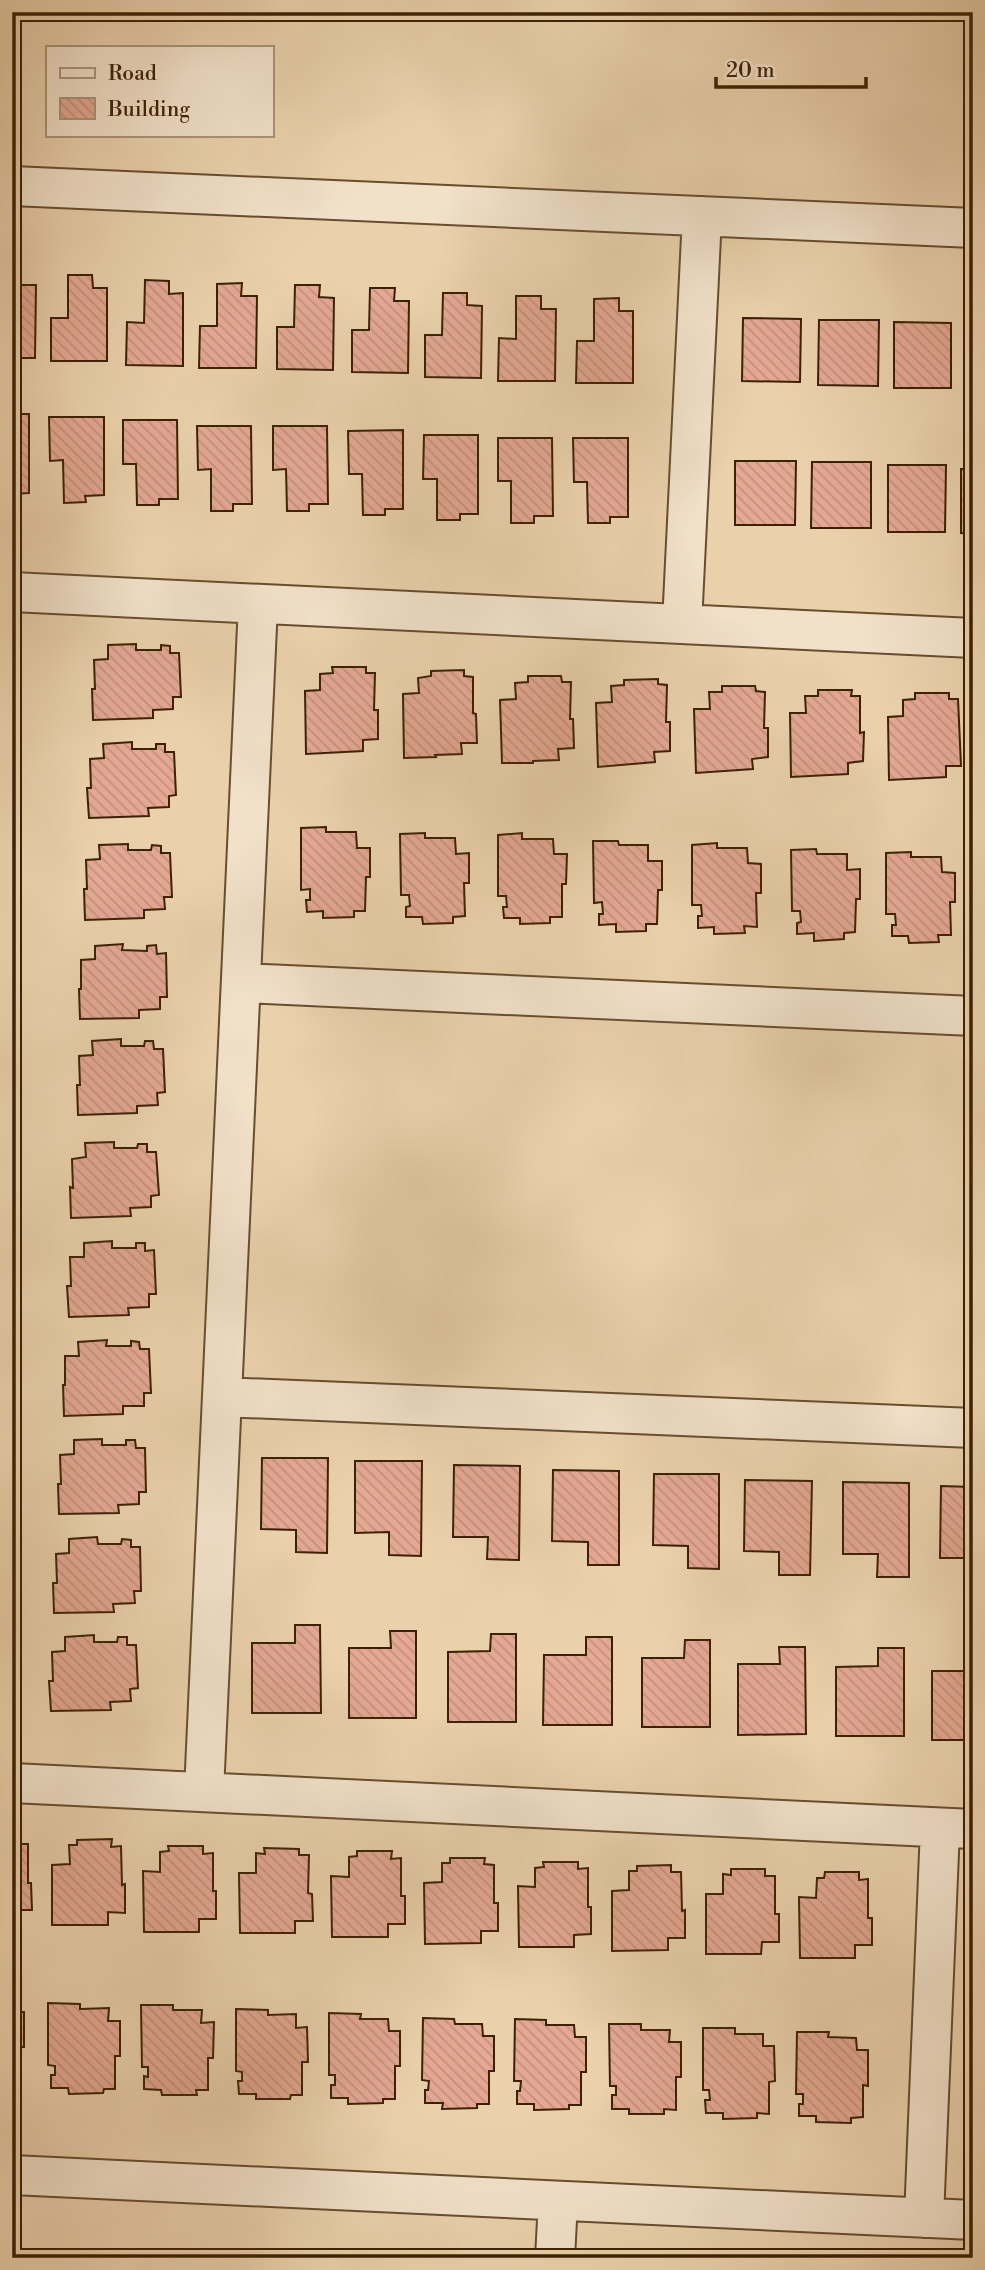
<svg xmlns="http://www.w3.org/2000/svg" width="985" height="2270" font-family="'Libre Bodoni',serif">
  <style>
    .building { fill: url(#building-back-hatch); stroke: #3d2105; stroke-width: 2 }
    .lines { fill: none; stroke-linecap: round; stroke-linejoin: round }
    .minor-casing { stroke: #684d2f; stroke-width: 42 }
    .minor { stroke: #f1e1c9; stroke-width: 38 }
  </style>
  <defs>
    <pattern id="building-back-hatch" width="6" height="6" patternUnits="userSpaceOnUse" patternTransform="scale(1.75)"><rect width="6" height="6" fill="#e4a893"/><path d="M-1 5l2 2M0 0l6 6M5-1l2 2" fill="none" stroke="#c4907d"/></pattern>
  </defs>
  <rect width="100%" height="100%" fill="#ead1ac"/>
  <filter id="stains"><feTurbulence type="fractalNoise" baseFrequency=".00286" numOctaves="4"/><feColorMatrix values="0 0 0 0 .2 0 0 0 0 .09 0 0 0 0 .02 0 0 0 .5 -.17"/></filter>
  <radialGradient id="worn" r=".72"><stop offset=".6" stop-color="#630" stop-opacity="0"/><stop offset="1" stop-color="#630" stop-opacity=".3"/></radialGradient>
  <path class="building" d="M12 272H21V285H36L35 358H12Z
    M68 275H92L93 288H107V361H51V318H68Z
    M145 280 169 281V294L183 293V366L126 365 127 322 144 323Z
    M242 283 241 296H257L256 368H199L200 326H217V284Z
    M295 285H320L319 297 334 298 333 370 277 369V327H294Z
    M370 288H395L394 301H409L408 373 352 372V330H369Z
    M443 293H467V305L482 306 481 378 425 377V335H442Z
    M516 296H541V309H556L555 381H498L499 338 516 339Z
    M619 298V311H633V383H576L577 341H594V299Z
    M743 318 801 319 800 382 742 381Z
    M819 320H879L878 386 818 385Z
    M894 322 951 323V388H894Z
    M967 324H973V390H967Z
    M12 414H29V493L12 494Z
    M49 417H104V495L85 496 86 502 64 503 63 460 50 461Z
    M123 420H177L178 499H159V505H137L136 464H123Z
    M197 426H251L252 504H233V511H211V469L198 470Z
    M273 426H327L328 504H309V511H287L286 469 273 470Z
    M403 430V509H385V515H363L362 474H349L348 431Z
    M424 435H478V514H460V520H437V479H423Z
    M498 438H552L553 516H534V523H511V481H498Z
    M573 438H628V517H610V523H588L587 482H574Z
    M735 461H796L795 525H735Z
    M812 462H871V528H811Z
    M888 465H946L945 532H888Z
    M961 469H973V534L961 533Z
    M136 644V650H161V645L170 646V653H179L181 697H173V709L153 710V718L93 720 92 689H95L94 660 108 659V645Z
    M12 656H14L16 713H12Z
    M332 667H366V673H375L374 710H378V739L363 740V751L306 754 305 691 320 690V674L333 673Z
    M464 670V676L473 677V713L476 714 477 743H461L462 754 435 755 436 757 404 758 403 694 419 693 418 678 431 676V671Z
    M528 676H561L562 682H571L570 719H573L574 748 558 749 559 760 533 761V763H502L500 700 516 699 515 683 528 682Z
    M658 679V684L667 685 666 722H670V751L654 752 655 762 598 767 596 703 612 702 611 686 624 685V680Z
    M722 686H755L756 691 765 692 764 728H768V757L752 759 753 769 696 773 694 709H710L709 692H722Z
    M818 690H852L851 696H860V733L864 732 863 761 848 763V774L791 777 790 713H806L805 696H818Z
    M915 693H949V699H958L961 766H946V777L889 780 888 717 903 716V700L915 699Z
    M132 742V749H156V744H165V752H174L176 795 169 796V807L148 808 149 816 89 818 87 788H91L90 759 104 758 103 744Z
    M326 827V832H356L357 848H370V877H366L365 911H354V917L323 918V911L307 912 306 900H310V889L301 890V828Z
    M425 833V838H455L456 854 469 853V883H464L465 916 453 917V923L423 924 422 917H406V907L410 906 409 895H401L400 834Z
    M522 833V839H553L554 854H567L566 884H562V917H550V923L520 924V918H504L503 907H507L506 896H498V835Z
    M593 841H618L619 845H648V861H662V890H658L657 924H646V931L616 932V924L599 925V914H603L602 902 594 903Z
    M717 843V848H747L748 863 761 864V893H756L757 927 744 926 745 933 714 934V927L698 928V916H702L701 905H692V845Z
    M128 844V850H151L152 845 161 846V853H170L172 897H164L165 909 144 910V918L85 920 84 889H87L86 860 100 859 99 845Z
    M816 849 817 854H847V870L860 869V899H856L855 932 844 933V939L814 941V933L797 934V923L801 922 800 911H792L791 850Z
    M911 852V857H941L942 872 955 873V902H950L951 935H938L939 942 909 943 908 936H892V925H896L895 914H886V853Z
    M123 944 122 950 147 951V946L156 945 157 954 166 953 167 997H160V1009L139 1010V1018L80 1019 79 989H81V960L95 959V946Z
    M121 1039V1046H144L145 1041H153L154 1049H163L165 1092 157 1093 158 1105 137 1106V1113L78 1115 77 1085H80L79 1056 93 1055 92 1041Z
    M114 1142V1148H137L138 1144H147V1152H156L159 1195 151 1196V1207L130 1208 131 1216 71 1218 70 1187 73 1188 72 1159 86 1157 85 1143Z
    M112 1241V1248H136V1243H145V1251L154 1250 156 1294H149V1307L128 1308 129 1315 69 1317 67 1286H71L70 1257H84V1243Z
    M107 1340 106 1346H131V1341L139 1342 140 1349H149L151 1393H144V1406H123V1414L64 1416 63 1385H65V1356H79L78 1342Z
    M102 1439V1445H126V1440H135L136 1448H145L146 1492H139V1504L118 1505 119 1513 59 1514 58 1484H61L60 1455 74 1454V1440Z
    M262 1458H328L327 1553 296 1552V1530L261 1529Z
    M355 1461H422L421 1556 389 1555V1532L355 1533Z
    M454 1465 520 1466 519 1560 487 1559 488 1537H453Z
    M553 1470 619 1471V1565H588V1542L552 1541Z
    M654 1474H719V1569L688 1568V1546L653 1545Z
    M745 1480 812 1481 810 1575H779V1552L744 1551Z
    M843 1482 909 1483V1577H877L878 1554H843Z
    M941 1486 973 1487V1558H940Z
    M97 1537 98 1544H121L122 1539 131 1540V1547H140L141 1591H134L135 1603 113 1604 114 1612 54 1613 53 1583H57L56 1554 69 1553V1539Z
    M295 1625H320L321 1713H252V1643H295Z
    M390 1631H416V1718H349V1648H391Z
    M491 1634H516V1722H448V1652L490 1651Z
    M94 1635V1642H117L118 1637H127V1645H136L138 1688 130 1689 131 1701 110 1702 111 1710 51 1711 49 1681H53L52 1652 65 1651V1637Z
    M586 1637H612V1725H543L544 1655H586Z
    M685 1640H710V1727H642V1658H684Z
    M779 1647H805L806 1734 738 1735V1664H780Z
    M878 1648H904V1736H836V1667L878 1666Z
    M932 1671H973V1740H932Z
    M12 1838H18V1844H28V1883H31L32 1910H14L15 1922H12Z
    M112 1839 111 1847 121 1846 122 1885 125 1884V1913L108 1912V1925H52V1865L70 1864 69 1845H77V1840Z
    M168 1846H203V1854L213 1853V1891H216V1919H199V1932H144L143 1871 160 1872V1852L169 1851Z
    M264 1848 299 1849V1855H309L308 1893 312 1894 313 1921H295V1933H240L239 1873H256V1853L265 1854Z
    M357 1851H392L391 1859 401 1858V1896H405V1924H388V1937H332L331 1876 349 1877V1857L357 1856Z
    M450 1858H485L484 1864 494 1865V1903H498V1931H481V1943L425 1944 424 1883 442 1882V1863H450Z
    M543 1862H578V1869L588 1868V1907H591V1934L574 1935V1947H519L518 1886 535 1887V1868L544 1867Z
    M671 1865V1872H681L682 1911 685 1910V1938H668V1950L612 1951V1891L629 1890V1871H637V1866Z
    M731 1869H765V1876H775V1914H779V1942H762L761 1954H706V1894H723V1874L731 1875Z
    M825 1872H859V1880L868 1879V1918H872V1945H855V1958H800L799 1897 816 1898 817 1878H824Z
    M48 2003 80 2004V2009L109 2008 108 2021H120V2056H115V2089H104L103 2093 69 2094 68 2088H51V2075H55V2066L48 2065Z
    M141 2005H173V2010H202L201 2023 214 2022 213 2058H208V2090H196L197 2095H162L161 2090 144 2089V2076L148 2077V2067H142Z
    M236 2009 268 2010V2015L296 2014V2028L307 2027 308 2062H302V2095H291L290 2099H256V2094H239L238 2081H242V2072L236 2071Z
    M12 2012H24V2047H19V2080L12 2079Z
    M329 2013 361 2014 360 2019H388L389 2031H400V2066H395V2099H383V2103L348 2104V2098H331V2085H335V2075H329Z
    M423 2018 454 2019 455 2024H482L483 2036H494V2071H489V2104H477V2108L442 2109 443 2103H425V2090H428L429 2081 422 2080Z
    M515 2019 546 2020V2025H574L575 2037H586V2072H581V2105H569V2109L534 2110V2104H517V2091H520L521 2081H514Z
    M609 2024H641V2030H670L669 2042H681V2077H676V2110L664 2109V2114H629V2109H612V2095H616V2086H610Z
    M703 2028H735V2034H763V2046H774L775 2081 769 2082V2114L757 2113V2118L723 2119V2113H706L705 2100H710L709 2090H703Z
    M797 2032H829L828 2037 856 2038 857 2050H868V2086L863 2085V2117L851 2118V2123L816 2122V2116H799V2104H803V2094H796Z
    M966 2042H973V2109H966Z"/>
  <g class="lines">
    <g class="minor-casing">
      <path id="minor" d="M12 186 973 228
        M12 592 973 638
        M682 624 702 216
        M241 983 973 1016
        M222 1397 973 1428
        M12 1783 973 1829
        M204 1792 258 604
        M12 2175 973 2220
        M924 2218 940 1828
        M555 2258 558 2201"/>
    </g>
    <use href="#minor" class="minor"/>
  </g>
  <rect width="985" height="2270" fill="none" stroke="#ead1ac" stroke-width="42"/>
  <rect x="14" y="14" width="957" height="2242" fill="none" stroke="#3d2105" stroke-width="3.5"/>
  <rect x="21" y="21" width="943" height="2228" fill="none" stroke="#3d2105" stroke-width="2"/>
  <rect x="46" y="46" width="228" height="91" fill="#f1e1c9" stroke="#a9947b" stroke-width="2"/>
  <rect x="60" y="68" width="35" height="10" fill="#f1e1c9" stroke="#a9947b" stroke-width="2"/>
  <text x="108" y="80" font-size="21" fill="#3d2105">Road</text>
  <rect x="60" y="98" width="35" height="21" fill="url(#building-back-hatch)" stroke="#a9947b" stroke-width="2"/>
  <text x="108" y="116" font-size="21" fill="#3d2105">Building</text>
  <path d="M716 77v10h150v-10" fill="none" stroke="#3d2105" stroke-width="3.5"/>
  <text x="726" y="77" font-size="21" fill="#3d2105" stroke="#f1e1c9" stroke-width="5" paint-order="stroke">20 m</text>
  <rect width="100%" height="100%" filter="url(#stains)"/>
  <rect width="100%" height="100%" fill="url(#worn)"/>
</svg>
